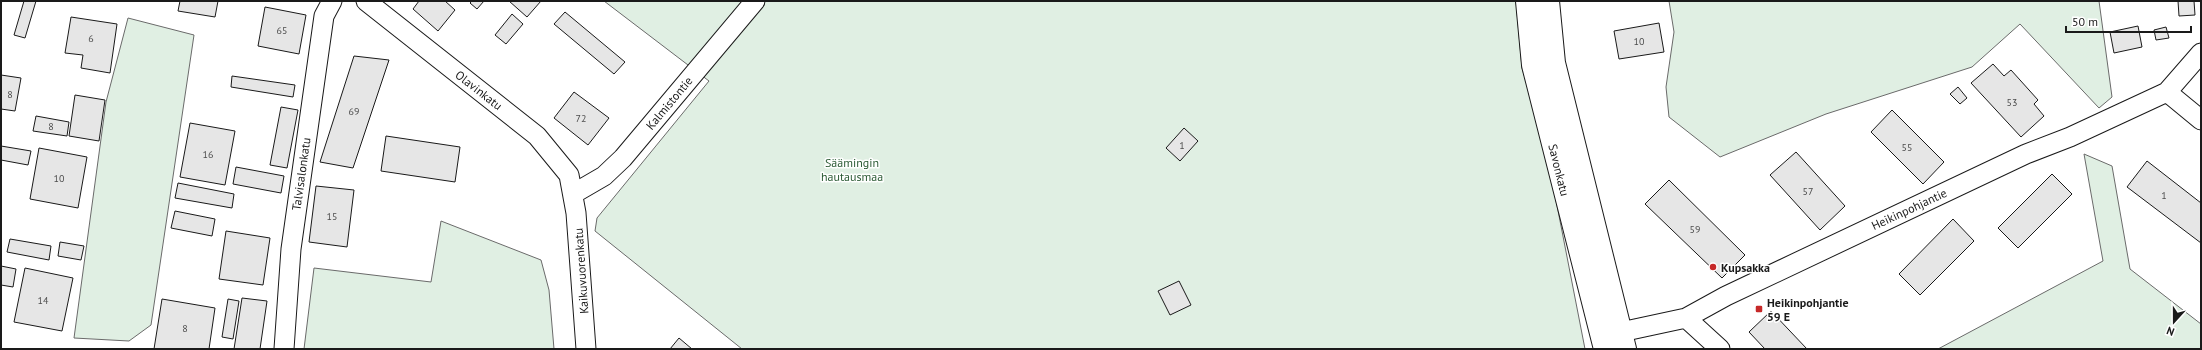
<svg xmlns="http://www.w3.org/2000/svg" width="2202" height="350" font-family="'PT Sans',sans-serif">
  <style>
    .green { fill: #e0efe3; stroke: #6a6a6a }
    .building { fill: #e6e6e6; stroke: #1a1a1a }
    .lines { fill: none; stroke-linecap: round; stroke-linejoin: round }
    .minor-casing { stroke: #1a1a1a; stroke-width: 21 }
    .major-casing { stroke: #1a1a1a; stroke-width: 24 }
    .minor { stroke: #fff; stroke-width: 19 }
    .major { stroke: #fff; stroke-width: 22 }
    .poi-dot { fill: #c62828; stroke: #fff; stroke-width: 1.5 }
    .labels { text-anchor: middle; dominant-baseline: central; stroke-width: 3; stroke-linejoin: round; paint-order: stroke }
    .number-label { font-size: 10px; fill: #4d4d4d }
    .street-label { font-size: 12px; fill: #1a1a1a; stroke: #fff }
    .park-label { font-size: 12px; fill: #2b5a34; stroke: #fff }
    .poi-label { font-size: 12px; font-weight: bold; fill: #1a1a1a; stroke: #fff; text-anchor: start }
  </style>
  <rect width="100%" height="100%" fill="#fff"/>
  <path class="green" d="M604 1H1516L1522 68 1546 149 1585 349H742L595 231 597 218 709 81Z
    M1669 1H2099L2112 97 2099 108 2020 24 1972 67 1826 114 1720 157 1669 117 1666 87 1674 32Z
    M128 18 194 35 151 325 129 341 74 338 106 102Z
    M2084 154 2112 166 2130 269 2201 324V349H1938L2103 261Z
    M441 221 541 260 549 290 554 349H304L314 268 431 282Z"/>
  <path class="building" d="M24 1H36L25 38 14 35Z
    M180 1H218L215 17 178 11Z
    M419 1H445L455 10 438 31 413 9Z
    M472 1H484L477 9 470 3Z
    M509 1H541L527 17Z
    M2178 1H2194L2195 15 2179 16Z
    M265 7 306 15 299 54 258 46Z
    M565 12 625 62 614 74 554 24Z
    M512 14 523 24 506 44 495 35Z
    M71 17 117 24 110 73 81 68 83 55 65 53Z
    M1659 23 1664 52 1619 59 1614 31Z
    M2138 26 2142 47 2114 53 2110 32Z
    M2166 27 2169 38 2156 40 2154 30Z
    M354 56 389 60 353 168 320 162Z
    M1993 64 2004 76 2011 70 2038 100 2034 104 2044 116 2021 137 1971 83Z
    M1 75 21 78 15 111 1 109Z
    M232 76 295 85 293 97 231 87Z
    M1958 87 1967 98 1960 104 1950 94Z
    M574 92 609 118 588 145 554 118Z
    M75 95 105 100 99 141 69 136Z
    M281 107 298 110 287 168 270 165Z
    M1892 110 1944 162 1923 184 1871 132Z
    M36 116 69 122 67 136 33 131Z
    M190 123 235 131 225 185 180 177Z
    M1184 128 1198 141 1180 161 1166 148Z
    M386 136 460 147 455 182 381 171Z
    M1 146 31 151 28 165 1 160Z
    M39 148 87 157 78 208 30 199Z
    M1796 152 1845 206 1820 230 1770 175Z
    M2147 161 2201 203V243L2127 187Z
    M236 167 284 176 281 193 233 184Z
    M2052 174 2072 194 2018 248 1998 228Z
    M1669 180 1745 255 1722 278 1645 204Z
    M178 183 234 194 232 208 175 198Z
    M316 186 354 190 347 247 309 242Z
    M175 211 215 219 212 236 171 228Z
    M1953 219 1974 241 1920 295 1899 274Z
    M226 231 270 238 263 285 219 279Z
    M10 239 51 246 49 260 7 252Z
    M60 242 84 246 81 260 58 256Z
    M1 266 16 269 13 287 1 285Z
    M25 268 73 278 62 331 14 322Z
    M1179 281 1191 305 1170 315 1158 291Z
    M242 298 267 301 260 349H234Z
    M162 299 215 308 209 349H154Z
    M228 299 239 301 233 339 222 337Z
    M1771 311 1807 349H1765L1749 332Z
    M679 338 692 349H670Z"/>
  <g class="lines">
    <g class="minor-casing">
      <path id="minor" d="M366 1 537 136 569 175 576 213 586 349
        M2167 92 2201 120
        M573 194 604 176 623 158 755 1
        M1686 318 1720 349
        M1607 335 1686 318 1726 296 2026 154 2070 137 2167 92 2201 53
        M284 349 291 249 324 16 332 1"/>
    </g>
    <g class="major-casing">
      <path id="major" d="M1527 1 1533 65 1605 349
        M1548 1 1554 63 1625 349"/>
    </g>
    <use href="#minor" class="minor"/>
    <use href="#major" class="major"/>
  </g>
  <g class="poi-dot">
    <circle cx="1713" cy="267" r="4"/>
    <rect x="1755" y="305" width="8" height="8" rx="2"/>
  </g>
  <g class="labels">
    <g class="number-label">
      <text x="282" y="30">65</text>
      <text x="91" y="38">6</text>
      <text x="1639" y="41">10</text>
      <text x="10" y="94">8</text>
      <text x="2012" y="102">53</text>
      <text x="354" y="111">69</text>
      <text x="581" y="118">72</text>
      <text x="51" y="126">8</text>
      <text x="1182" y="145">1</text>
      <text x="1907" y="147">55</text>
      <text x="208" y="154">16</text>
      <text x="59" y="178">10</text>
      <text x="1808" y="191">57</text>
      <text x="2164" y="195">1</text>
      <text x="332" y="216">15</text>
      <text x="1695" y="229">59</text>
      <text x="43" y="300">14</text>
      <text x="185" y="328">8</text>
    </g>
    <g class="street-label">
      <text transform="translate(479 90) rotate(38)">Olavinkatu</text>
      <text transform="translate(669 103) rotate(-50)">Kalmistontie</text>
      <text transform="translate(1559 170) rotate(76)">Savonkatu</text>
      <text transform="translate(301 174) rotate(-82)">Talvisalonkatu</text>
      <text transform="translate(1909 209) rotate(-25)">Heikinpohjantie</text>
      <text transform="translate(581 271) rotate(-94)">Kaikuvuorenkatu</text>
    </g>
    <g class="park-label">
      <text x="852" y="162">Säämingin<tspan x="852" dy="14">hautausmaa</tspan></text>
    </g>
    <g class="poi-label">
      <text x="1721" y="267">Kupsakka</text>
      <text x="1767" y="302">Heikinpohjantie<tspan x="1767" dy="14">59 E</tspan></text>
    </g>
  </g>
  <rect width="2202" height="350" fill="none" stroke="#1a1a1a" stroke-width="4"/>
  <g transform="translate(2174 322) rotate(201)" stroke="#ffffff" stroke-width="3" paint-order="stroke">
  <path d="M0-3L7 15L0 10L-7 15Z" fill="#1a1a1a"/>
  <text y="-6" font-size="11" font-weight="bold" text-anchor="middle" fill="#1a1a1a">N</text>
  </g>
  <path d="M2066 26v6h125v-6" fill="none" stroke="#1a1a1a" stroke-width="2"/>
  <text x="2072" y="26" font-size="12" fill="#1a1a1a" stroke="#ffffff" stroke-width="3" paint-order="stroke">50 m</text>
</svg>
